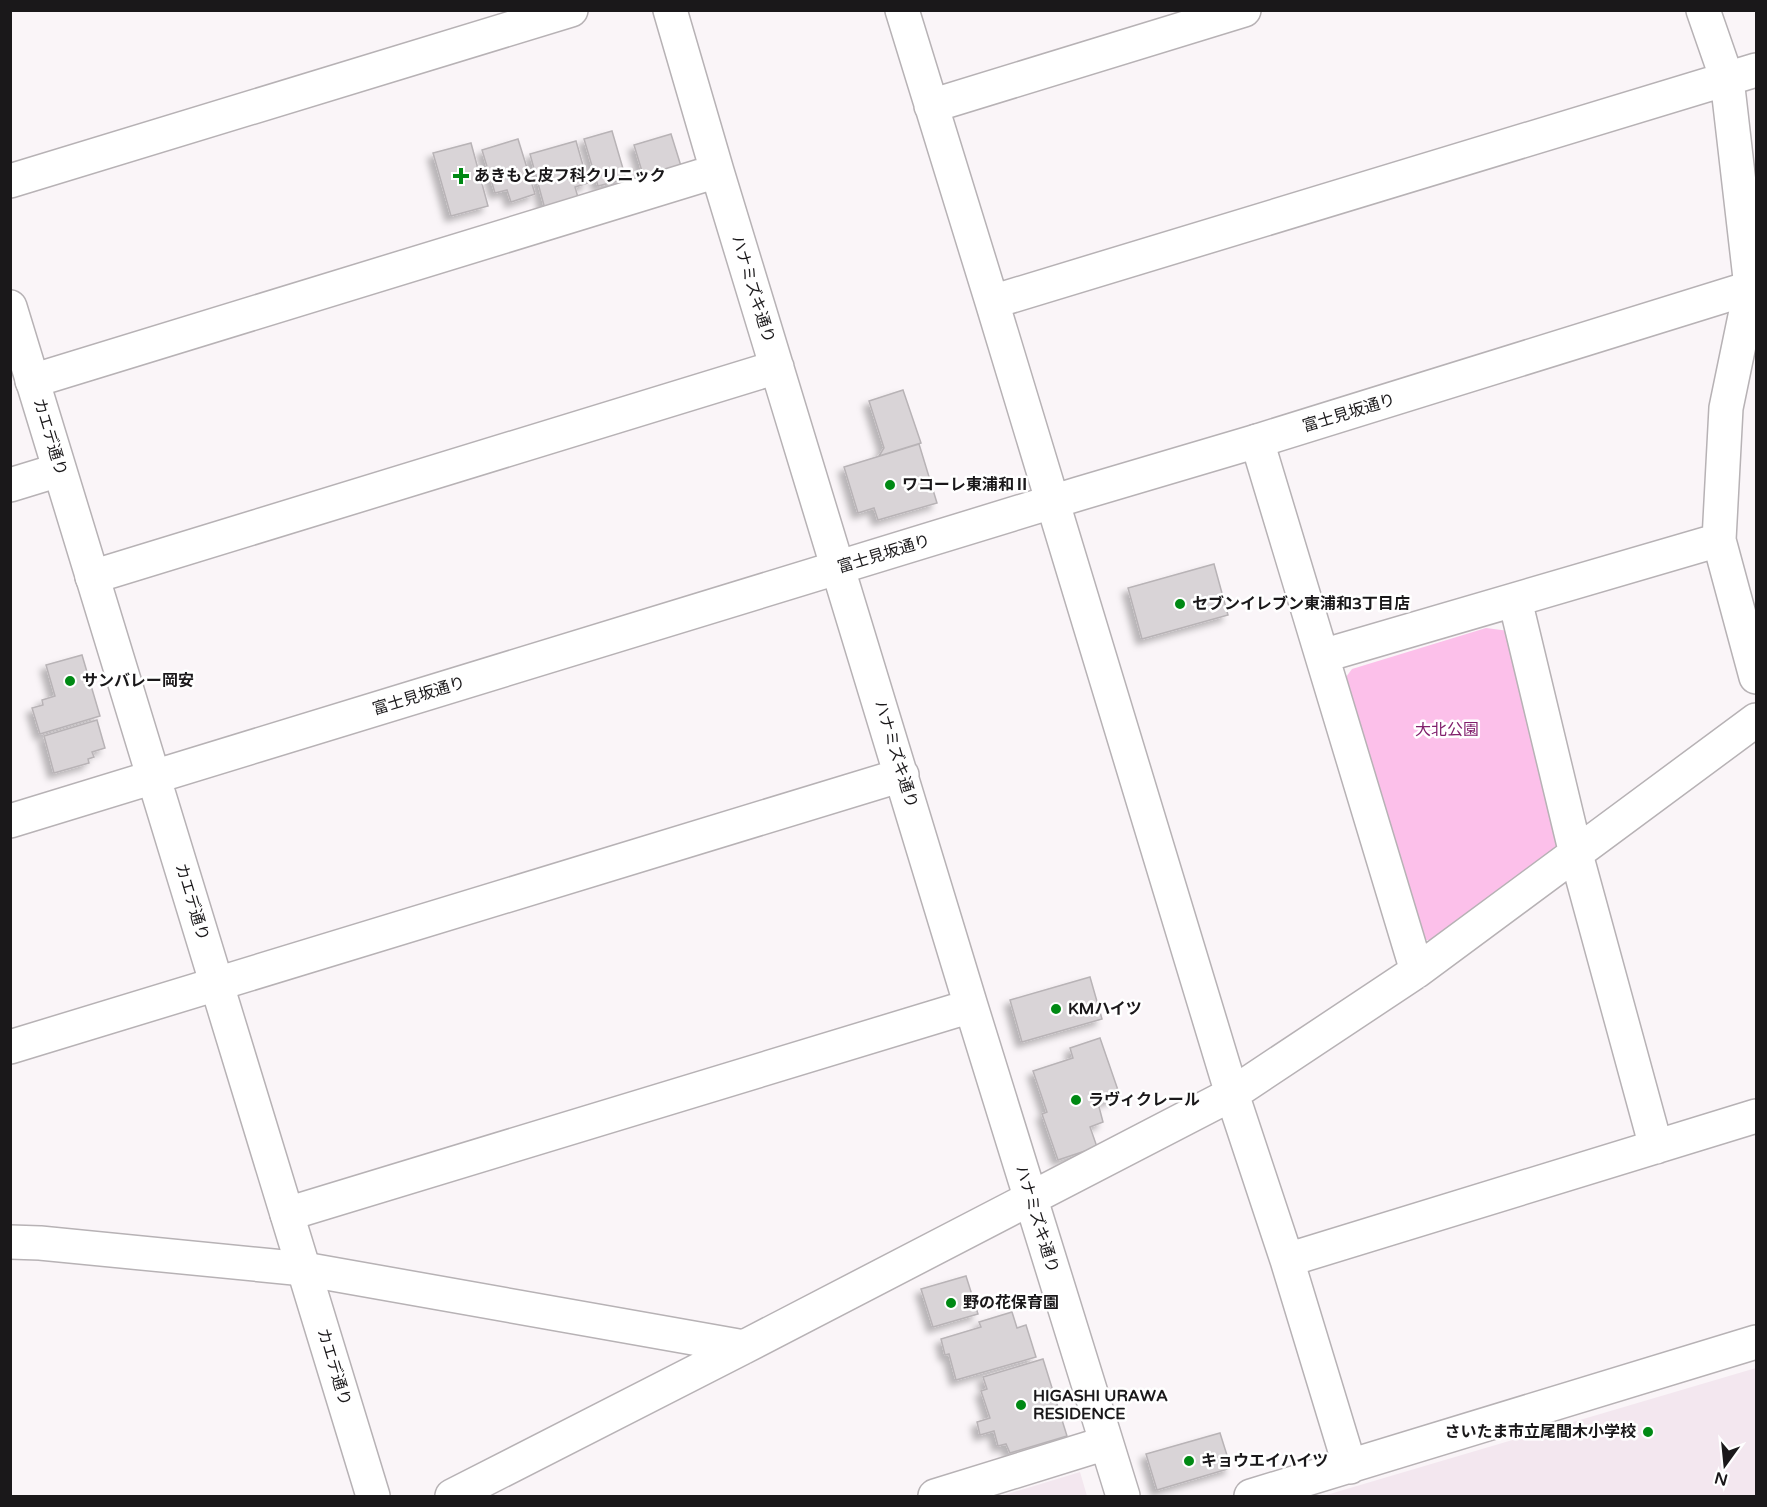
<svg xmlns="http://www.w3.org/2000/svg" width="1767" height="1507" font-family="'Varela Round','Noto Sans JP',sans-serif">
  <style>
    .built { fill: #f3e7ef }
    .green { fill: #fcc0ea }
    .building { fill: #d9d4d7; stroke: #b8b3b6; stroke-width: 1.5; filter: url(#shadow) }
    .lines { fill: none; stroke-linecap: round; stroke-linejoin: round }
    .minor-casing { stroke: #b7b2b5; stroke-width: 36 }
    .tertiary-casing { stroke: #b7b2b5; stroke-width: 36 }
    .minor { stroke: #fff; stroke-width: 33 }
    .tertiary { stroke: #fff; stroke-width: 33 }
    .poi-dot { fill: #008914; stroke: #fff; stroke-width: 2 }
    .labels { text-anchor: middle; dominant-baseline: central; stroke-width: 5; stroke-linejoin: round; paint-order: stroke }
    .poi-label { font-size: 16px; font-weight: bold; fill: #1a181a; stroke: #fff; text-anchor: start }
    .street-label { font-size: 16px; fill: #1a181a; stroke: #fff }
    .park-label { font-size: 16px; fill: #82206d; stroke: #fff }
  </style>
  <defs>
    <filter id="shadow"><feDropShadow dx="-5.5" dy="5.5" stdDeviation="3" flood-color="#0004"/></filter>
  </defs>
  <rect width="100%" height="100%" fill="#faf5f8"/>
  <path class="built" d="M1756 1368V1496H1323Z
    M1080 1472 1087 1496H1001Z"/>
  <path class="green" d="M1486 628 1509 631 1561 843 1437 940H1424L1343 681 1352 669Z"/>
  <path class="building" d="M612 131 626 179 598 186 584 139Z
    M671 134 681 166 644 178 634 145Z
    M518 139 535 194 511 202 507 190 495 193 482 150Z
    M576 141 588 183 575 187 579 201 545 209 530 154Z
    M471 143 488 206 451 216 433 153Z
    M903 390 921 443 879 456 884 448 869 401Z
    M919 444 937 503 878 520 874 508 858 513 844 467Z
    M1214 564 1228 615 1142 639 1128 588Z
    M82 655 100 716 40 734 32 708 43 705 42 700 55 696 46 665Z
    M97 720 105 748 92 752 94 757 88 759 89 763 54 773 44 736Z
    M1090 977 1102 1019 1022 1042 1010 1000Z
    M1100 1038 1120 1096 1098 1103 1103 1122 1090 1127 1097 1147 1058 1160 1042 1114 1047 1112 1033 1071 1073 1058 1070 1048Z
    M966 1276 978 1314 933 1327 921 1289Z
    M1012 1312 1017 1328 1026 1325 1036 1357 956 1380 949 1354 945 1355 941 1339 981 1327 979 1322Z
    M1043 1359 1067 1436 1010 1453 1006 1444 998 1446 994 1431 980 1435 977 1422 990 1418 981 1391 987 1389 983 1377Z
    M1220 1433 1231 1468 1157 1490 1146 1454Z"/>
  <g class="lines">
    <g class="minor-casing">
      <path id="minor" d="M670 10 717 171 971 1006 1123 1496
        M902 10 992 302 1232 1094 1287 1260 1350 1467
        M1703 10 1727 79 1751 287 1726 408 1719 540 1756 677
        M931 106 1244 10
        M10 181 571 10
        M992 302 1756 70
        M32 381 717 171
        M1257 441 1417 971
        M10 485 59 470
        M92 577 777 367
        M1515 600 1576 854 1656 1147
        M1322 656 1719 540
        M10 1047 902 775
        M287 1214 971 1006
        M10 1242 40 1243 304 1269 744 1347
        M1287 1260 1756 1116
        M452 1496 744 1347 1232 1094 1417 971 1756 720
        M935 1496 1106 1443
        M1251 1496 1756 1342"/>
    </g>
    <g class="tertiary-casing">
      <path id="tertiary" d="M10 307 373 1496
        M10 821 1078 494 1257 441 1756 286"/>
    </g>
    <use href="#minor" class="minor"/>
    <use href="#tertiary" class="tertiary"/>
  </g>
  <g class="poi-dot">
    <path d="M458 167h6v6h6v6h-6v6h-6v-6h-6v-6h6z"/>
    <circle cx="890" cy="485" r="6"/>
    <circle cx="1180" cy="604" r="6"/>
    <circle cx="70" cy="681" r="6"/>
    <circle cx="1056" cy="1009" r="6"/>
    <circle cx="1076" cy="1100" r="6"/>
    <circle cx="951" cy="1303" r="6"/>
    <circle cx="1021" cy="1405" r="6"/>
    <circle cx="1648" cy="1432" r="6"/>
    <circle cx="1189" cy="1461" r="6"/>
  </g>
  <g class="labels">
    <g class="poi-label">
      <text x="474" y="176">あきもと皮フ科クリニック</text>
      <text x="902" y="485">ワコーレ東浦和Ⅱ</text>
      <text x="1192" y="604">セブンイレブン東浦和3丁目店</text>
      <text x="82" y="681">サンバレー岡安</text>
      <text x="1068" y="1009">KMハイツ</text>
      <text x="1088" y="1100">ラヴィクレール</text>
      <text x="963" y="1303">野の花保育園</text>
      <text x="1033" y="1396">HIGASHI URAWA<tspan x="1033" dy="18">RESIDENCE</tspan></text>
      <text x="1636" y="1432" text-anchor="end">さいたま市立尾間木小学校</text>
      <text x="1201" y="1461">キョウエイハイツ</text>
    </g>
    <g class="street-label">
      <text transform="translate(753 289) rotate(73)">ハナミズキ通り</text>
      <text transform="translate(1349 413) rotate(-17)">富士見坂通り</text>
      <text transform="translate(50 437) rotate(73)">カエデ通り</text>
      <text transform="translate(884 554) rotate(-17)">富士見坂通り</text>
      <text transform="translate(419 696) rotate(-17)">富士見坂通り</text>
      <text transform="translate(896 754) rotate(73)">ハナミズキ通り</text>
      <text transform="translate(192 902) rotate(73)">カエデ通り</text>
      <text transform="translate(1037 1219) rotate(73)">ハナミズキ通り</text>
      <text transform="translate(334 1367) rotate(73)">カエデ通り</text>
    </g>
    <g class="park-label">
      <text x="1447" y="730">大北公園</text>
    </g>
  </g>
  <rect width="1767" height="1507" fill="none" stroke="#1a181a" stroke-width="24"/>
  <g transform="translate(1725 1465) rotate(195)" stroke="#ffffff" stroke-width="4.5" paint-order="stroke">
  <path d="M0-4.5L10 22L0 15L-10 22Z" fill="#1a181a"/>
  <text y="-9" font-size="16" font-weight="bold" text-anchor="middle" fill="#1a181a">N</text>
  </g>
</svg>
